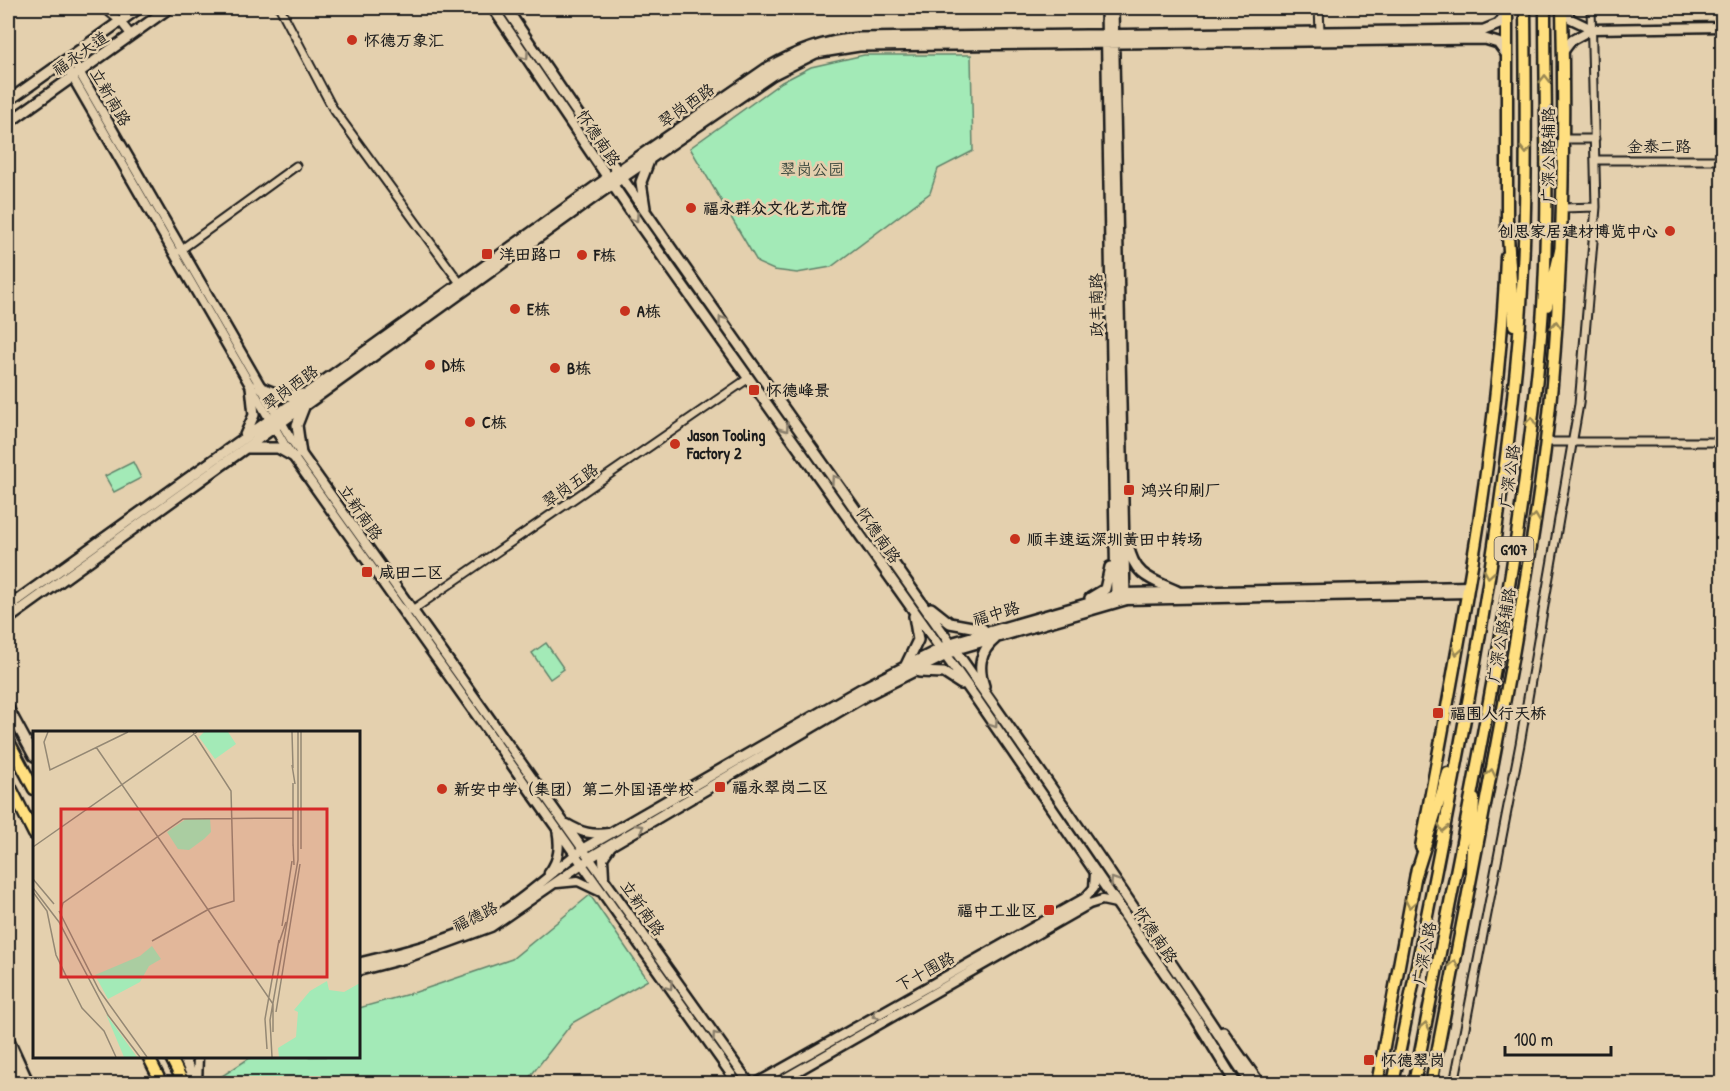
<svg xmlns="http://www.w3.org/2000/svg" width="1730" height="1091" font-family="'Patrick Hand','LXGW WenKai TC',sans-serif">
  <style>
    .green { fill: #a3eab7; stroke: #60836a; stroke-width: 1.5 }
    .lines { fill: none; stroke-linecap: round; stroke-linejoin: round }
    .minor-casing { stroke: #1c1c1c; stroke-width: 11 }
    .tertiary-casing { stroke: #1c1c1c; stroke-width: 13 }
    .secondary-casing { stroke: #1c1c1c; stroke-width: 14 }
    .primary-casing { stroke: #1c1c1c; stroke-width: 15 }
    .trunk-casing { stroke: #1c1c1c; stroke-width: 15 }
    .minor { stroke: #e4d0ae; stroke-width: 7 }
    .tertiary { stroke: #e4d0ae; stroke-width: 8 }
    .secondary { stroke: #e4d0ae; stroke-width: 9 }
    .primary { stroke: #ffdf80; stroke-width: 10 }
    .trunk { stroke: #ffdf80; stroke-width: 10 }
    .oneway { stroke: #8a7f6c }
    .oneway2 { stroke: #998753 }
    .poi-dot { fill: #c8321e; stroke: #e4d0ae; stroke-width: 2 }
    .labels { text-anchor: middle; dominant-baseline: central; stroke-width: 5; stroke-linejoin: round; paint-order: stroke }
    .shield { fill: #e4d0ae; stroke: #585248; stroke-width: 1.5 }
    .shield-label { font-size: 15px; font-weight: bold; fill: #1c1c1c }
    .poi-label { font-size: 16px; font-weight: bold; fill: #1c1c1c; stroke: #e4d0ae; text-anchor: start }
    .street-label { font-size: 16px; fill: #1c1c1c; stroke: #e4d0ae }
    .park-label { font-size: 16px; fill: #37453b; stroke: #e4d0ae }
    .inset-road { fill: none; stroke: #948874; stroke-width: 1.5 }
    .view { fill: #d62828; fill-opacity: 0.15; stroke: #d62828; stroke-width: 3 }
    .inset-edge { fill: none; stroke: #1c1c1c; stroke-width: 3 }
  </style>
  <rect width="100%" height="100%" fill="#e4d0ae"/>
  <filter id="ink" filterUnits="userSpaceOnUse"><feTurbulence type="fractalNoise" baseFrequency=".0167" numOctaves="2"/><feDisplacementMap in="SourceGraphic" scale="12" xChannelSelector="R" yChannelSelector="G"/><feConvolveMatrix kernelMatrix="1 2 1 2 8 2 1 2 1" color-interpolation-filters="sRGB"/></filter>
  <g filter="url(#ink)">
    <path class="green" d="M864 55H971L973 151 938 169 930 193 831 267 797 273 774 270 758 263 690 148 782 82 811 67Z
      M133 462 141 478 114 492 105 476Z
      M546 643 564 669 550 679 532 653Z
      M590 895 648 980 572 1023 525 1083 222 1084 219 1078 251 1057 358 1056 359 1008 416 992 512 959Z"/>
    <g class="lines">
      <g class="minor-casing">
        <path id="minor" d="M104 8 120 21 131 35
          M280 8 332 107 460 283
          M1319 8 1320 32
          M1563 139H1595
          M1596 160H1722
          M1563 208 1596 207
          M179 251 296 166
          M1545 442H1722
          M411 611 749 378
          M1454 1084 1520 744 1579 404 1596 207 1591 8"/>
      </g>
      <g class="tertiary-casing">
        <path id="tertiary" d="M1564 8 1571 19 1592 29 1722 27
          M1563 52 1572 40 1592 29
          M68 58 73 61 291 439 750 1084
          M68 58 66 66 284 444 738 1084
          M1124 593 1469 586
          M1125 600 1468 593
          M567 824C582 833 592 835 609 833
          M549 873C560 859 560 845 557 829
          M604 876 603 858 611 846
          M557 883 578 881 601 892
          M358 963C407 951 460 939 503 911 530 894 554 871 580 851
          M358 971 404 959 491 927 588 860
          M197 1083 198 1056
          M755 1084 1085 898 1094 888 1095 873
          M775 1084 1089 904 1102 900 1116 903"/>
      </g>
      <g class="secondary-casing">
        <path id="secondary" d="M493 8 642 228 975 697 1195 1017 1236 1084
          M506 8C749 370 1013 718 1251 1084
          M1106 8 1116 599
          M8 101 139 8
          M8 123 169 8
          M645 208 641 182 649 161
          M260 387 282 396 303 394
          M245 435 254 415 251 386
          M248 448H278L294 457
          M301 454 297 425 304 407
          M1128 544C1134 576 1150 579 1177 591
          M1090 598 1105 589 1110 567
          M8 607 595 187 767 68C797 51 824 41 858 38L1484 30 1499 24 1506 13
          M931 608 950 623 983 629
          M8 619 600 193 772 75 816 53 859 46 1485 39 1498 43 1507 55
          M906 665 918 640 914 616
          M919 672 944 673 961 684
          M984 686C978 668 979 652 995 639
          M8 708 34 756
          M583 849 861 689 954 642 1124 593
          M589 858 865 696 960 648 1125 600 1113 8
          M1223 1032 1260 1084
          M8 1038 29 1084
          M183 1056 196 1084
          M8 1058 19 1084"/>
      </g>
      <g class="primary-casing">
        <path id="primary" d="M1507 229V8
          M8 740 34 789
          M8 782 34 834
          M1421 847C1457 651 1498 456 1506 257
          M148 1056 162 1084
          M170 1056 184 1084
          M1377 1084 1417 868
          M1431 1084C1459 939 1488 794 1514 649 1529 561 1544 473 1552 384 1563 259 1565 133 1562 8"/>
      </g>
      <g class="trunk-casing">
        <path id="trunk" d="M1507 221 1514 325
          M1547 306 1560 251
          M1471 871 1474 799
          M1416 875 1448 773
          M1393 1084C1440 849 1493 606 1516 368 1528 248 1526 128 1525 8
          M1414 1084C1462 836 1519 587 1541 335 1550 227 1545 116 1545 8"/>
      </g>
      <use href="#minor" class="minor"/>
      <use href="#tertiary" class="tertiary"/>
      <use href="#secondary" class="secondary"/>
      <use href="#primary" class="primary"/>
      <use href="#trunk" class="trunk"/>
    </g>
    <defs><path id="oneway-chevron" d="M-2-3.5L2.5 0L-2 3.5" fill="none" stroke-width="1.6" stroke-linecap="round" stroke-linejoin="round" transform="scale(1.5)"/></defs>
    <g class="oneway">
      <use href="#oneway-chevron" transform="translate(525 56) rotate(56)"/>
      <use href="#oneway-chevron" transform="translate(635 218) rotate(56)"/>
      <use href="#oneway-chevron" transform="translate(722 320) rotate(-125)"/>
      <use href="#oneway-chevron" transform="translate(785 428) rotate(55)"/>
      <use href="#oneway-chevron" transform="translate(835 479) rotate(-125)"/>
      <use href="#oneway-chevron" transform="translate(994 724) rotate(56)"/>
      <use href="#oneway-chevron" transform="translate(640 828) rotate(-31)"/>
      <use href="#oneway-chevron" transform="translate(1114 881) rotate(-124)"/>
      <use href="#oneway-chevron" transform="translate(669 986) rotate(55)"/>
      <use href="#oneway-chevron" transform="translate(876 1015) rotate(151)"/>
      <use href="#oneway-chevron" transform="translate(716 1036) rotate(-125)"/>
    </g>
    <g class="oneway2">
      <use href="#oneway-chevron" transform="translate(1545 79) rotate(-90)"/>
      <use href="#oneway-chevron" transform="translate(1526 150) rotate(90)"/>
      <use href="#oneway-chevron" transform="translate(1556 325) rotate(-87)"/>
      <use href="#oneway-chevron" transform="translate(1531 421) rotate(-83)"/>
      <use href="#oneway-chevron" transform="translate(1535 518) rotate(-82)"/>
      <use href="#oneway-chevron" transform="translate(1489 574) rotate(100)"/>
      <use href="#oneway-chevron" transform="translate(1457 651) rotate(100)"/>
      <use href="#oneway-chevron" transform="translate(1491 773) rotate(-79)"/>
      <use href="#oneway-chevron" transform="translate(1443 828) rotate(101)"/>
      <use href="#oneway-chevron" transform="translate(1410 904) rotate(101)"/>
      <use href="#oneway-chevron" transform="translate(1454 964) rotate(-79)"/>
      <use href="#oneway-chevron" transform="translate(1425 1026) rotate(-79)"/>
    </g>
  </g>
  <g class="poi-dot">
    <circle cx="352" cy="40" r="6"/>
    <circle cx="691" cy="208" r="6"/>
    <circle cx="1670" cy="231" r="6"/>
    <rect x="481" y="248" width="12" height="12" rx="3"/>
    <circle cx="582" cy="255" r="6"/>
    <circle cx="515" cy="309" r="6"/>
    <circle cx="625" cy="311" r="6"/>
    <circle cx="430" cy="365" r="6"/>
    <circle cx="555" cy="368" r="6"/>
    <rect x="748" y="384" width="12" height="12" rx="3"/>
    <circle cx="470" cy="422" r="6"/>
    <circle cx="675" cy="444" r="6"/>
    <rect x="1123" y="484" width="12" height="12" rx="3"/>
    <circle cx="1015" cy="539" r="6"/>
    <rect x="361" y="566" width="12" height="12" rx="3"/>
    <rect x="1432" y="707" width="12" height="12" rx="3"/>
    <rect x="714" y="781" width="12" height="12" rx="3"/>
    <circle cx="442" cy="789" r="6"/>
    <rect x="1043" y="904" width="12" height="12" rx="3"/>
    <rect x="1363" y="1054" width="12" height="12" rx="3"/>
  </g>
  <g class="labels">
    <rect class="shield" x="1494.5" y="537" width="39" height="24" rx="4.5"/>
    <g class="shield-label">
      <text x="1514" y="549">G107</text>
    </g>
    <g class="poi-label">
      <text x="364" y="40">怀德万象汇</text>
      <text x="703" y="208">福永群众文化艺术馆</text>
      <text x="1658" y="231" text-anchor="end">创思家居建材博览中心</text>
      <text x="499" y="254">洋田路口</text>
      <text x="594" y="255">F栋</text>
      <text x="527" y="309">E栋</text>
      <text x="637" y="311">A栋</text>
      <text x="442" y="365">D栋</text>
      <text x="567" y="368">B栋</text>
      <text x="766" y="390">怀德峰景</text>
      <text x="482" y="422">C栋</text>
      <text x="687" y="435">Jason Tooling<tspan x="687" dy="18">Factory 2</tspan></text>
      <text x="1141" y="490">鸿兴印刷厂</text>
      <text x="1027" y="539">顺丰速运深圳黄田中转场</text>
      <text x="379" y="572">咸田二区</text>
      <text x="1450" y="713">福围人行天桥</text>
      <text x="732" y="787">福永翠岗二区</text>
      <text x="454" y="789">新安中学（集团）第二外国语学校</text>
      <text x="1037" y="910" text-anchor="end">福中工业区</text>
      <text x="1381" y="1060">怀德翠岗</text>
    </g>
    <g class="street-label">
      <text transform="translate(80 53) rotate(-35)">福永大道</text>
      <text transform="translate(111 97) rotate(60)">立新南路</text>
      <text transform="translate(686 105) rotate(-35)">翠岗西路</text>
      <text transform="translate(599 138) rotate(56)">怀德南路</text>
      <text x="1659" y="146">金泰二路</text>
      <text transform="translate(1548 155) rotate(-90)">广深公路辅路</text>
      <text transform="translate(1096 305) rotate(-91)">政丰南路</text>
      <text transform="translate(290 387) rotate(-36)">翠岗西路</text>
      <text transform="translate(1509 476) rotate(-82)">广深公路</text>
      <text transform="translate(570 485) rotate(-35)">翠岗五路</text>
      <text transform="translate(361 512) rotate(55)">立新南路</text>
      <text transform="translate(879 535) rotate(55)">怀德南路</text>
      <text transform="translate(996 613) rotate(-16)">福中路</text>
      <text transform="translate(1501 635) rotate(-80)">广深公路辅路</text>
      <text transform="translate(643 908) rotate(55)">立新南路</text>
      <text transform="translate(475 916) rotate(-26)">福德路</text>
      <text transform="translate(1156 935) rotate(56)">怀德南路</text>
      <text transform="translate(1424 953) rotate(-79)">广深公路</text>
      <text transform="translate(925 971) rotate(-29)">下十围路</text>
    </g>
    <g class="park-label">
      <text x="812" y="169">翠岗公园</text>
    </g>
  </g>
  <g transform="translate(33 731)">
    <rect width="327" height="327" fill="#e4d0ae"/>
    <path d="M171 1H195L203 13 182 28 166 6ZM177 87 178 101 171 108 156 119 145 118 134 101 153 88ZM119 215 128 228 116 235 107 251 75 268 62 244 107 225ZM294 250 296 259 311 261 327 252V326H246L245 317 263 306 265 281 261 279 277 260ZM73 283 104 326H91Z" fill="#a3eab7"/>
    <path class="inset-road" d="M15 1 11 11 17 39 95 1M259 1 260 37M63 16 240 273V301M259 34 262 53M260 112 261 134M260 115V52M0 116 164 1M268 118V1M0 148 21 173M0 157 26 191 75 284 107 326M0 161 14 180 23 224 38 255 49 277 71 300 83 326M26 180 66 259 114 326M27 182 30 172 150 88 260 87M249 195 259 130M119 210 176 178 201 170 198 60 160 1M246 212 253 191M243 281 267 133M234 318 232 288 246 209M239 326 237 289 265 129V1"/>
    <path class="view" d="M28 78H294V246H28Z"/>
    <rect width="327" height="327" class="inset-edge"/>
  </g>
  <rect width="1730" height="1091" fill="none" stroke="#e4d0ae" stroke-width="30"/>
  <rect x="15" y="15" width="1700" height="1061" fill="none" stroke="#1c1c1c" stroke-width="2" filter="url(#ink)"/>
  <path d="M1505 1046v9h106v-9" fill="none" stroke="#1c1c1c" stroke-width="3"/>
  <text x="1514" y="1046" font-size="18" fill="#1c1c1c" stroke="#e4d0ae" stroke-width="4.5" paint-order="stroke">100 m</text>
</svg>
